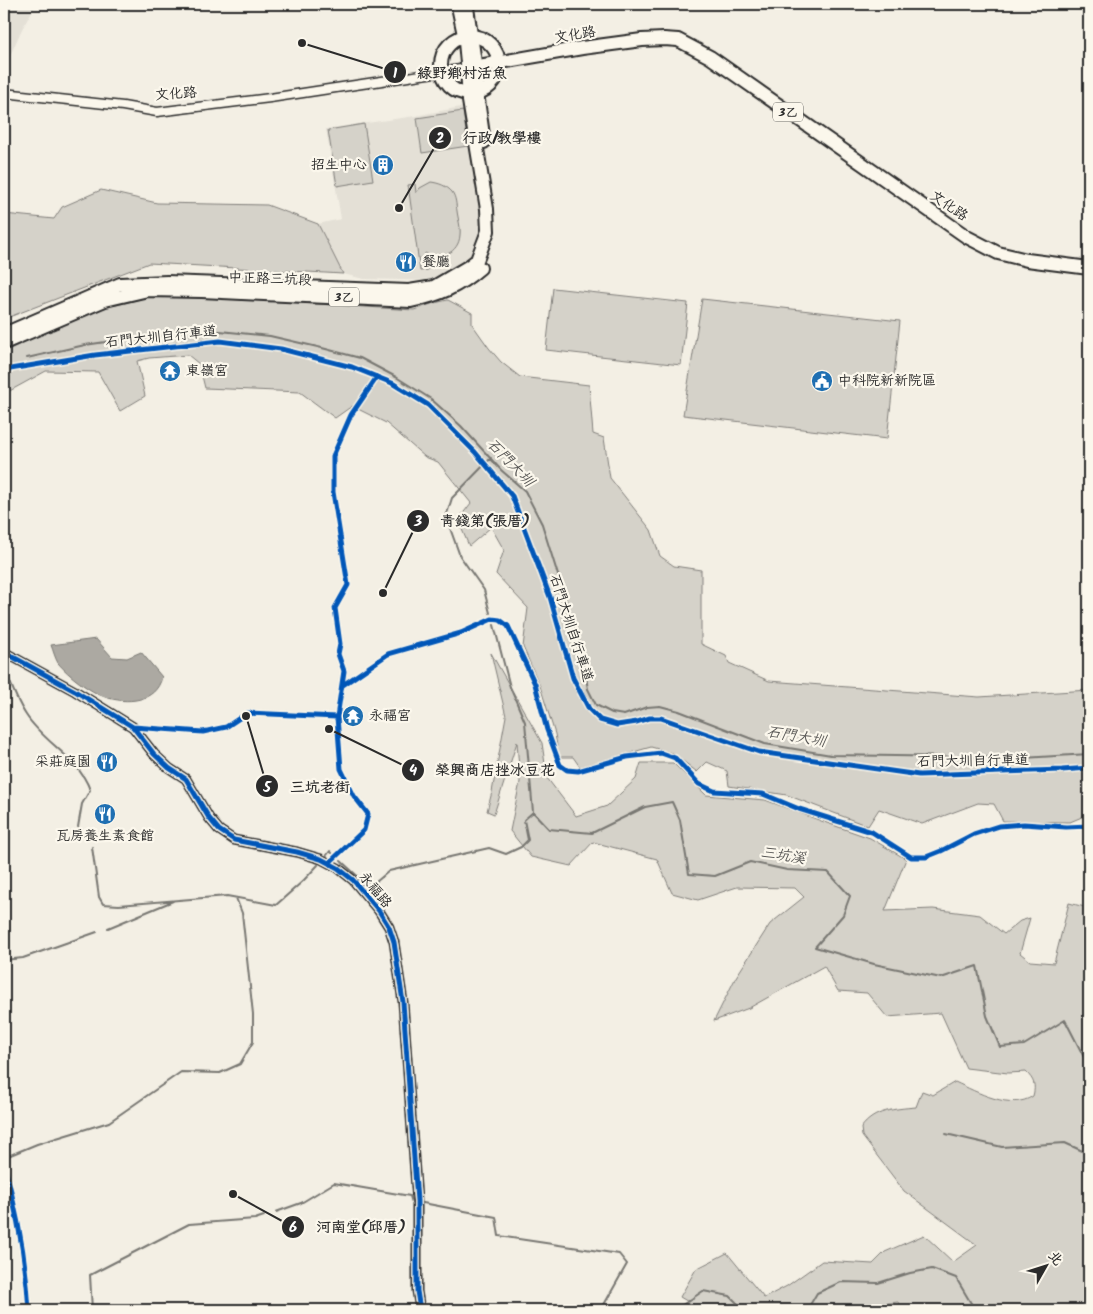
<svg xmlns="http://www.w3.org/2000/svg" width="1093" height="1314" font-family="Kalam,'LXGW WenKai TC',sans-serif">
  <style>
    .built { fill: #e4e0d6 }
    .green { fill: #d5d2c9; stroke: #807e7a }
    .water { fill: #aca9a2; stroke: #787772 }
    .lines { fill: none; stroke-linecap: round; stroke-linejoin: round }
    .stream { stroke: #787772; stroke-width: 2 }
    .minor-casing { stroke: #2b2b2b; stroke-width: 11 }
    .secondary-casing { stroke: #2b2b2b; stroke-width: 15 }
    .primary-casing { stroke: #2b2b2b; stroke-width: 16 }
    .minor { stroke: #fbf7ec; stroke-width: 8 }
    .secondary { stroke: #fbf7ec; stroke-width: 11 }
    .primary { stroke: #fbf7ec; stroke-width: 12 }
    .cycleway-casing { stroke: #fbf7ec; stroke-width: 8 }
    .cycleway { stroke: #0057b8; stroke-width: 5 }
    .labels { text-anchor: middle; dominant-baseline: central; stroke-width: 4.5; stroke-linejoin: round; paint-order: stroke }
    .shield { fill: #fbf7ec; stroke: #696865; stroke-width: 1 }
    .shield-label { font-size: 12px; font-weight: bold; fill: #2b2b2b }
    .street-label { font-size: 14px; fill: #2b2b2b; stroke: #fbf7ec }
    .poi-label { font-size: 14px; fill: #2b2b2b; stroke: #fbf7ec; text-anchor: start }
    .water-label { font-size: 15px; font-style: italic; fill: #585755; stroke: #fbf7ec }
    .leader { fill: none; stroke: #2b2b2b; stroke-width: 2 }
    .callout-dot { fill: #2b2b2b; stroke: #fbf7ec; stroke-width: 2 }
    .mark-label { font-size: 15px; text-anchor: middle; font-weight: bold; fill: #fff }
    .callout-label { font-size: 15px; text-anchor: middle; font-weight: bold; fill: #2b2b2b; stroke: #fbf7ec; stroke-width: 4.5; stroke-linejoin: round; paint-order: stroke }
  </style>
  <rect width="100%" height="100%" fill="#f3efe4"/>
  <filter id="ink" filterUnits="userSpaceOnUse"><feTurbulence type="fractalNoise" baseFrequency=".02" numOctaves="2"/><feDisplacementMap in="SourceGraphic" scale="10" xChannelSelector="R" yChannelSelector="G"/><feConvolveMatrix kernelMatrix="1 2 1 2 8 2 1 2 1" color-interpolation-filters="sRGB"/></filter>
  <g filter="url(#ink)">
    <path class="built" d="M4 4H36L22 29 4 69Z
      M466 106 483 210 481 231 472 258 438 281 364 279 343 274 318 224 341 219 326 129 415 116Z"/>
    <path class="green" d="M463 111 468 146 422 153 417 118Z
      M364 124 373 180 337 186 328 130Z
      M431 182C439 183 447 186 452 192 456 197 456 205 457 211 458 219 461 227 460 235 459 253 440 261 425 253L428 270 420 271 408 185 415 184 416 193 420 188Z
      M101 190 157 203 267 205 318 224 343 274 149 263 4 319V214L54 219 62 207Z
      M553 288 688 303 681 365 546 350Z
      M148 297 219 298 414 310 434 303 448 300 472 313V324L489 348 501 362 520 377 589 385 593 434 604 438 610 478 651 530 660 556 674 566 701 570V644L726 656 729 663 769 681 979 697 1089 690V814L1070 822 1003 821 994 804 978 803 922 824 879 809 868 826 787 795 729 786 727 771 707 762 697 772 673 753 651 747 580 767 573 757H559L555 734 540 686 523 647 528 608 496 574 504 550 491 527 469 546 458 520 471 503 438 462 425 457 386 423 352 406 335 418 300 392 205 388 199 364 188 355 149 358 137 361 145 396 120 411 98 372 46 371 4 394V352L84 313Z
      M702 299 900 321 887 439 683 415Z
      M491 653 542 743 547 778 576 816 607 806 636 779 641 763H673L706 795 765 800 824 822 870 838 906 859 885 911 933 909 980 915 1004 934 1020 921 1030 918 1020 953 1030 961 1054 963 1069 903 1089 908V1310H903L898 1302 840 1310H702L680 1297 696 1269 727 1253 764 1298 787 1286 822 1261 873 1264 885 1252 924 1235 953 1262 977 1245 904 1191 862 1136 861 1128C874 1110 894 1109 916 1107L922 1091 933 1095 955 1082C977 1092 1011 1111 1033 1096 1036 1085 1034 1080 1026 1072L1008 1073 966 1068 941 1013 887 1017 867 993 838 991 824 966 749 1008 714 1021 736 977 770 924 804 897 795 888 737 887 698 900 672 893 657 859 593 842 571 866 531 857 510 831 520 782 517 742 494 814 487 811 492 792 506 716Z"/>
    <path class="water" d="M96 639 112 657 127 658 141 652 162 677C156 703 126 704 105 697 90 692 68 675 58 663 55 658 53 650 51 645Z"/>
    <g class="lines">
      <path class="stream" d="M27 358 85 345 126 339 220 331 270 336 322 348 360 358 396 377 431 399 461 426 501 470 525 491 542 524 581 649 588 689 596 705 612 713 624 715 647 707 660 706 679 711 765 744 831 755 1023 758 1089 754
        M490 613 484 590 460 556 446 517 452 498 491 458
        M494 625 510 687 525 722 533 812 549 829 592 833 645 807 672 802 680 820 689 874 715 876 750 862 787 870 828 872 850 896 843 915 815 947 874 964 941 978 977 966 987 1016 1000 1047 1024 1045 1065 1020 1084 1057 1089 1062
        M4 666C10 682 16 700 26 715 44 743 79 758 90 790L82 804 78 827
        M92 847 99 897 103 904 119 905 227 896 276 905 303 881 318 865
        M327 855 330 851 332 853
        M341 861 364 882H376L389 871 489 848 506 854 521 847 528 840 524 820 533 812
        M108 928 173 901
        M4 960 23 958 97 932
        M946 1134 1002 1147 1065 1143 1089 1154
        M8 1156 37 1144 109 1122 181 1072 220 1073 240 1064 253 1042V1014L242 913 236 898
        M423 1203 496 1217 499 1236 619 1254 627 1264 601 1310
        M276 1212 301 1203 334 1183 410 1196 412 1203
        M92 1310 90 1275 189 1224 255 1219 264 1216
        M679 1310 681 1306 703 1291 730 1296 744 1310
        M807 1310 817 1293 841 1282 878 1283 910 1273 932 1269 956 1278 975 1310"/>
      <g class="minor-casing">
        <path id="minor" d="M4 93 123 106 157 112 270 98 467 68
          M4 652 75 691 133 727 154 754 169 768 186 779 209 818 219 830 234 840 297 852 321 859 338 868 353 880 379 911 389 927 394 942 403 1002 417 1201V1291L420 1310"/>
      </g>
      <g class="secondary-casing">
        <path id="secondary" d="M457 4 464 37 467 68
          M467 4 476 66"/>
      </g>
      <g class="primary-casing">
        <path id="primary" d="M441 65a29 29 0 1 1 58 0a29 29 0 1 1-58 0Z
          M476 66 477 93 484 142
          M4 334 120 284 167 282 409 291 434 287 468 267 477 260 488 231 487 209 469 101 467 68 582 48 642 40 664 39 678 40 710 57 967 237 998 253 1027 260 1089 268
          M4 343 105 300 148 290 202 291 411 301C439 295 458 287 480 268"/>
      </g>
      <use href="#minor" class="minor"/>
      <use href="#secondary" class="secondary"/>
      <use href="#primary" class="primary"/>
      <g class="cycleway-casing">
        <path id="cycleway" d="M4 370 95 355 220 341 281 349 352 367 392 383 428 405 475 452 512 496 550 597 573 678 589 709 600 720 617 725 637 722 649 718H661L759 752 919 775 1062 770 1089 768
          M4 652 75 691 133 727 154 754 169 768 186 779 209 818 219 830 234 840 297 852 321 859 338 868 353 880 379 911 389 927 394 942 403 1002 417 1201V1291L420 1310
          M343 685 388 654 461 633 492 619 500 620 508 626 535 684 547 730 560 765 567 770 578 771 627 757 661 753 675 758 699 784 714 791 763 794 799 809 872 832 911 857H926L941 851 974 834 999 826 1024 824 1066 827 1089 826
          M133 727 203 732 226 727 247 713 337 717
          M329 863 364 830 368 814 354 796 341 769 337 717 344 671 338 654 340 644 335 608 348 585 333 492V456L351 415 377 377
          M4 1164C17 1211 26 1261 29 1310"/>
      </g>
      <use href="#cycleway" class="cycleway"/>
    </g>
  </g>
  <defs>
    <g id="building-disc" transform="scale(1.125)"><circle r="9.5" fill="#1f6fb2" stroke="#fbf7ec"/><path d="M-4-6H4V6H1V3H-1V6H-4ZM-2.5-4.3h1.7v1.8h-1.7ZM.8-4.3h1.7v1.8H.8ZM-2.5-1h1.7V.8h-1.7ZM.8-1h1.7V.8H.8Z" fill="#fff"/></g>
    <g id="restaurant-disc" transform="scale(1.125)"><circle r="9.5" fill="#1f6fb2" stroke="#fbf7ec"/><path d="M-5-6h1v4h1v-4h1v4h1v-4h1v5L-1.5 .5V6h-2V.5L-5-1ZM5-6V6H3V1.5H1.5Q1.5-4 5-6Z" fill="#fff"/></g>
    <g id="temple-disc" transform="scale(1.125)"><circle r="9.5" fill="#1f6fb2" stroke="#fbf7ec"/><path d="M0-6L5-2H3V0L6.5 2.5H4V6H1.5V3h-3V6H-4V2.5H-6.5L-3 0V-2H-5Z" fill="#fff"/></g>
    <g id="civic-disc" transform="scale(1.125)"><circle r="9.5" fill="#1f6fb2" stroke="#fbf7ec"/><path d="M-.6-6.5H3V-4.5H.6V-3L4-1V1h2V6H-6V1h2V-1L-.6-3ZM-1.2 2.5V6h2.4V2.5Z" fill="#fff"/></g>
  </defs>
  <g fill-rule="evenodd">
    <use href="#building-disc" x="383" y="165"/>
    <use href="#restaurant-disc" x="406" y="262"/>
    <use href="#temple-disc" x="170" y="371"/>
    <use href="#civic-disc" x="822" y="381"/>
    <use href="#temple-disc" x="353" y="716"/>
    <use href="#restaurant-disc" x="107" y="762"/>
    <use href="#restaurant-disc" x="105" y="814"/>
  </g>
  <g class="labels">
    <g class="shield">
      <rect x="773" y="102.5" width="30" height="19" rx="4"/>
      <rect x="329" y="287.5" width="30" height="19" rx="4"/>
    </g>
    <g class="shield-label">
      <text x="788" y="112">3乙</text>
      <text x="344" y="297">3乙</text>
    </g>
    <g class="street-label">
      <text transform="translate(575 35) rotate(-9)">文化路</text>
      <text transform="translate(176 94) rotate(-4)">文化路</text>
      <text transform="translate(949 206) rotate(34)">文化路</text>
      <text transform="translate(270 279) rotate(2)">中正路三坑段</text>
      <text transform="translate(161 337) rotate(-6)">石門大圳自行車道</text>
      <text transform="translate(571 628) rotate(72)">石門大圳自行車道</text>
      <text transform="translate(973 761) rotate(-1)">石門大圳自行車道</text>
      <text transform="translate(375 890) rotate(50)">永福路</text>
    </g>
    <g class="poi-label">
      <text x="367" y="165" text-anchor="end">招生中心</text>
      <text x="422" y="262">餐廳</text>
      <text x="186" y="371">東嶺宮</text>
      <text x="838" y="381">中科院新新院區</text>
      <text x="369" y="716">永福宮</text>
      <text x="91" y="762" text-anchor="end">采莊庭園</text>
      <text x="105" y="836" text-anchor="middle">瓦房養生素食館</text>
    </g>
    <g class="water-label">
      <text transform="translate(510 463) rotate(46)">石門大圳</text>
      <text transform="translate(796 737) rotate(10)">石門大圳</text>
      <text transform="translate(783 856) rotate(9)">三坑溪</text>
    </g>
  </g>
  <path class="leader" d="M302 43L395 72M399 208L440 138M383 593L418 521M329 729L413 770M246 716L267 786M233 1194L293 1227"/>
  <g class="callout-dot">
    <circle cx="302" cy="43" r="5"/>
    <circle cx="399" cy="208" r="5"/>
    <circle cx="383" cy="593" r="5"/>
    <circle cx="329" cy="729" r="5"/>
    <circle cx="246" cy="716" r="5"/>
    <circle cx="233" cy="1194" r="5"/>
    <circle cx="395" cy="72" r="12"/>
    <circle cx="440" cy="138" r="12"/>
    <circle cx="418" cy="521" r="12"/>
    <circle cx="413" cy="770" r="12"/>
    <circle cx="267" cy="786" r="12"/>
    <circle cx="293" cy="1227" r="12"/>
  </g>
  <g class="mark-label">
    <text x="395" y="78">1</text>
    <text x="440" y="143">2</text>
    <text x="418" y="526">3</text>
    <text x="413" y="775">4</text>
    <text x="267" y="792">5</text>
    <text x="293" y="1232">6</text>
  </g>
  <g class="callout-label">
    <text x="462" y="78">綠野鄉村活魚</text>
    <text x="502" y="143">行政/教學樓</text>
    <text x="485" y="526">青錢第(張厝)</text>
    <text x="495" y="775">榮興商店挫冰豆花</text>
    <text x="320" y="792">三坑老街</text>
    <text x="361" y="1232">河南堂(邱厝)</text>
  </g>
  <rect width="1093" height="1314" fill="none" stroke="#fbf7ec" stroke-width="20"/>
  <rect x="10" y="10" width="1073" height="1294" fill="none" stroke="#2b2b2b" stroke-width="2" filter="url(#ink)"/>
  <g transform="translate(1046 1266) rotate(51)" stroke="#fbf7ec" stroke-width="4" paint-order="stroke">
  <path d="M0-4L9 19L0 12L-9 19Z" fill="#2b2b2b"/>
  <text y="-8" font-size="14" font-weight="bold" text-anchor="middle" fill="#2b2b2b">北</text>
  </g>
</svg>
